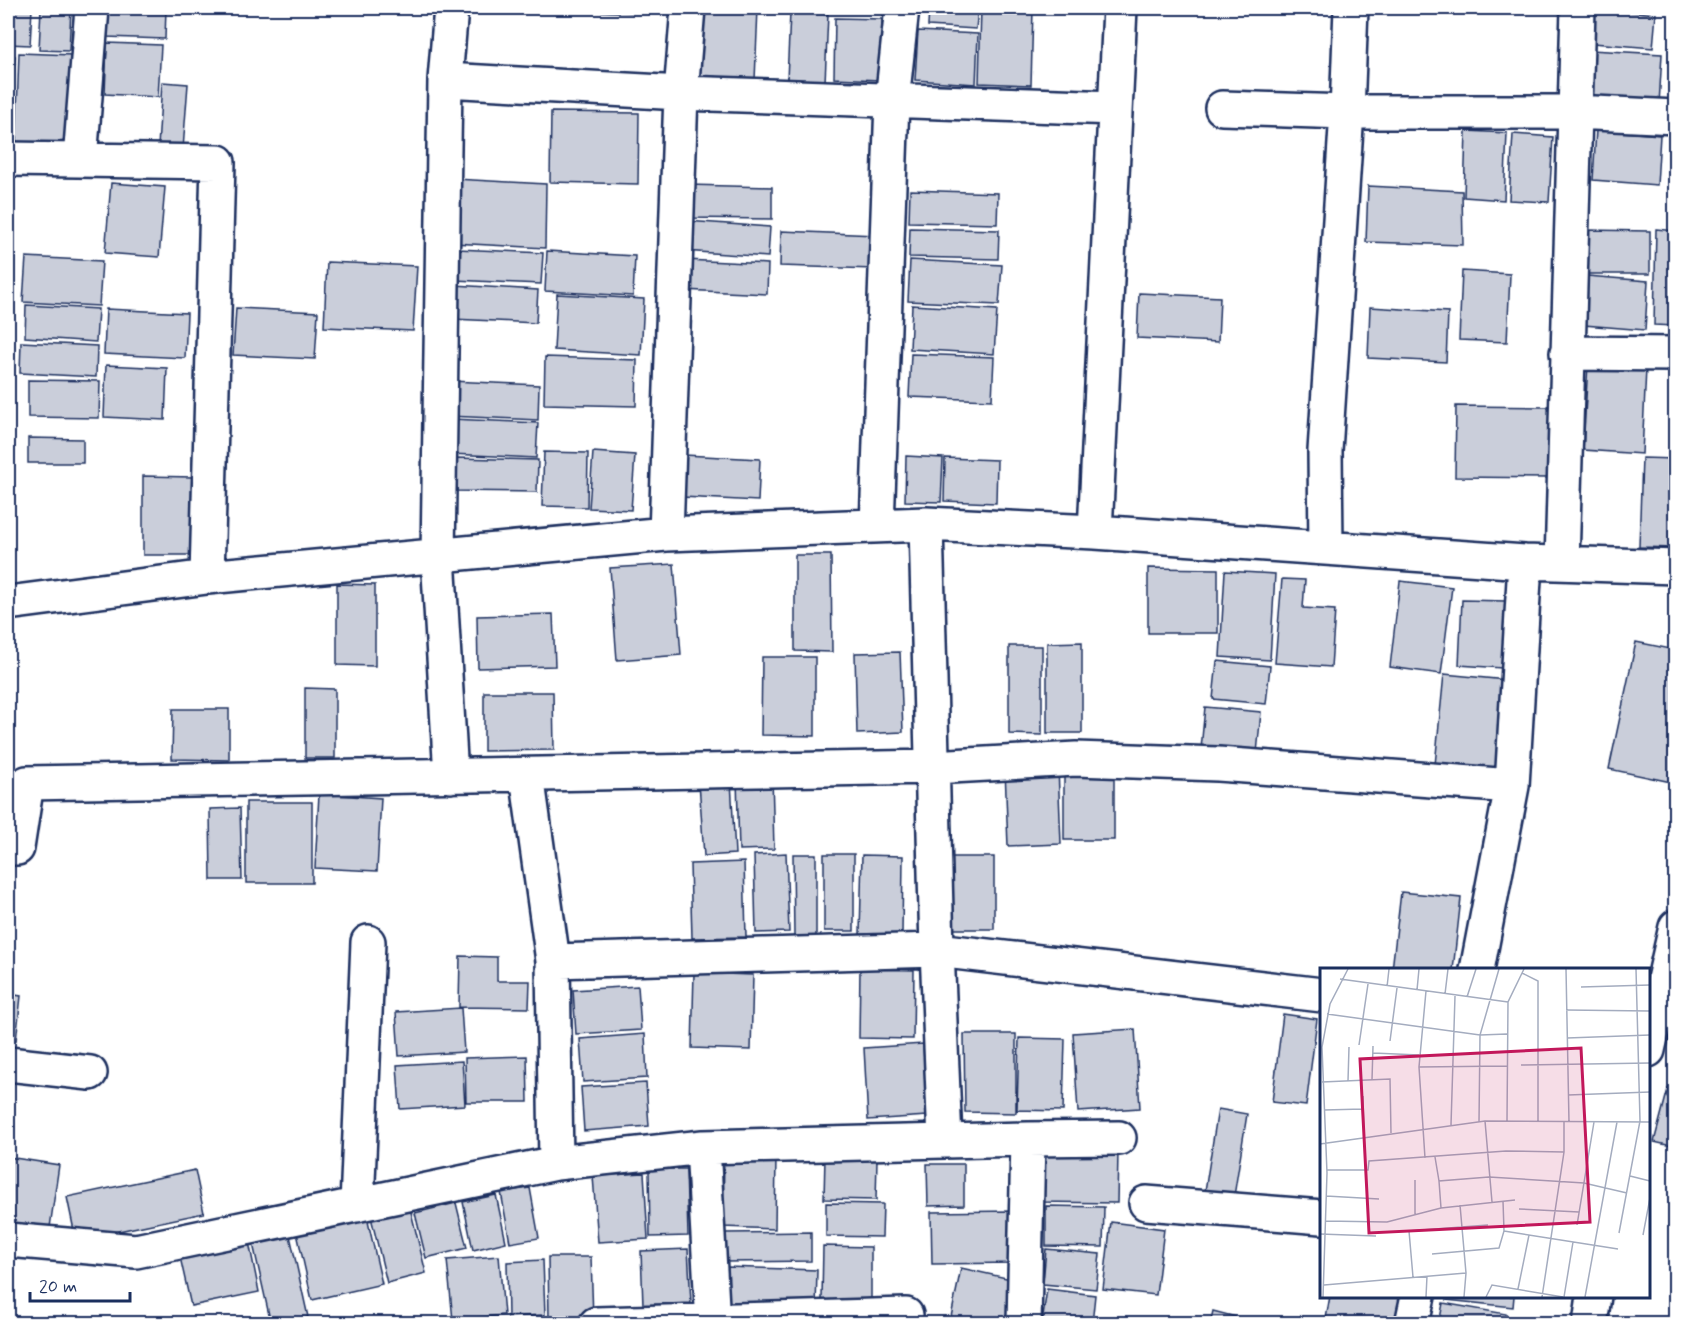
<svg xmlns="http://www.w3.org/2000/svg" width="1683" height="1331" font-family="Mynerve,sans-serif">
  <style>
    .building { fill: #caceda; stroke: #1b2f5e; stroke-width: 1.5 }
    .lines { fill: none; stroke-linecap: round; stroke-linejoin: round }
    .minor-casing { stroke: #1b2f5e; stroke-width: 38 }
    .minor { stroke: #fff; stroke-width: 33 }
    .inset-road { fill: none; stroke: #a4acbf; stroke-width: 1.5 }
    .view { fill: #c2185b; fill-opacity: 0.15; stroke: #c2185b; stroke-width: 3 }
    .inset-edge { fill: none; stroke: #1b2f5e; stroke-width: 3 }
  </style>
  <rect width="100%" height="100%" fill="#fff"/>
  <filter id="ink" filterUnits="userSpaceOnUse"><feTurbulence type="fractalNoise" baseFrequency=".0167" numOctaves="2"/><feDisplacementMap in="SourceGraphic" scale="12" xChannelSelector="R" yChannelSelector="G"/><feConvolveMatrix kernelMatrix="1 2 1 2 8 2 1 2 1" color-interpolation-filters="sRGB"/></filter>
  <g filter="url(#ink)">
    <path class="building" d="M8 8H32L30 45 8 44Z
      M41 8H71L69 51 39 50Z
      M108 8H166L165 39 106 37Z
      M498 8H548V10Z
      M557 8H648V13L557 10Z
      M690 8H758L755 80 687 77Z
      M808 8H845L844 12Z
      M929 8H978L976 29 928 26Z
      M981 8H1033L1031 85 979 83Z
      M1596 8 1656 14 1653 48 1593 43Z
      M790 13 828 14 825 82 787 80Z
      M835 18 882 19 880 80 834 78Z
      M918 31 978 34 976 84 915 80Z
      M107 43 161 45 158 97 105 94Z
      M1590 50 1662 54 1659 104 1588 100Z
      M19 53 73 55 69 144 16 142Z
      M8 56H15L9 143H8Z
      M162 82 188 84 183 149 158 147Z
      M551 112 639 113 638 184 550 182Z
      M1596 130 1660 135 1657 185 1593 180Z
      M1466 131 1507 133 1504 200 1464 197Z
      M1513 134 1553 137 1549 202 1509 200Z
      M455 179 546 184 545 248 453 243Z
      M111 183 165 187 159 257 105 253Z
      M687 185 772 187V219L687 218Z
      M1368 186 1462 191 1463 245 1366 242Z
      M910 190 998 193 997 224 909 222Z
      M686 221 770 227 768 257 684 251Z
      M910 228 999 230 998 259 909 257Z
      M1656 229 1676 231V326L1654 325Z
      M1586 230 1650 231V274H1585Z
      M781 231 876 235 875 269 780 266Z
      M457 249 543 253 541 284 455 280Z
      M547 251 635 256 633 296 545 291Z
      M26 257 102 261 99 306 23 302Z
      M685 260 768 264 767 294 683 290Z
      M910 260 1002 265 999 305 908 301Z
      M327 262 417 266 413 331 324 327Z
      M1462 271 1510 274 1507 342 1459 340Z
      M1587 276 1648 281 1645 330 1584 325Z
      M454 285 538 290 536 323 452 319Z
      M1139 293 1220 297 1218 342 1137 338Z
      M557 294 644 299 641 355 554 350Z
      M26 305 98 309 96 342 25 337Z
      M912 305 997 310 994 354 910 349Z
      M1370 307 1448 312 1446 362 1368 358Z
      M236 308 318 312 315 359 233 355Z
      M106 309 187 313 185 358 104 354Z
      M21 342 97 346 96 377 20 373Z
      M911 354 994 357 992 400 909 397Z
      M545 357 637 360 636 406 544 404Z
      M1588 364 1646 368 1642 454 1583 450Z
      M106 365 167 368 165 420 104 417Z
      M28 380 100 381 99 418 28 417Z
      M450 381 539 385 538 420 448 416Z
      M1456 406 1550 407 1549 478 1455 477Z
      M451 419 538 423 536 458 450 454Z
      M28 438 83 439V463H28Z
      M544 452 588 453 587 507 542 506Z
      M593 452 635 455 631 510 589 508Z
      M684 455 760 459 758 501 682 497Z
      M906 456 943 458 941 502 905 501Z
      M454 458 538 460 537 492 453 491Z
      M945 458 997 460 996 503 944 501Z
      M1642 458 1676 459V548L1639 547Z
      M143 476 193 477 192 555H143Z
      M795 555H831L832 652 795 651Z
      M674 564 681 655 617 660 610 568Z
      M1148 568 1218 569V633H1148Z
      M1225 571 1275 574 1270 660 1220 657Z
      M1282 579 1305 580 1303 608 1335 610 1331 667 1275 663Z
      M1400 581 1452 587 1441 674 1390 667Z
      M337 584 375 585V666L337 665Z
      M1462 600 1506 601 1502 668 1459 665Z
      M553 614 555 666 478 668 477 616Z
      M1082 642V733H1047V643Z
      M1636 642 1676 650V783L1609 769Z
      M1009 646H1042V735L1009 734Z
      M900 652 903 732 857 734 855 653Z
      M762 657H815V736L761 735Z
      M1217 661 1270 666 1266 704 1213 699Z
      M1444 674 1506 680 1497 771 1435 765Z
      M305 688 335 689V758H305Z
      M484 692H553L554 750 484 751Z
      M1205 707 1261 712 1257 753 1201 749Z
      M173 709H229V760L172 759Z
      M1064 765H1114V840H1064Z
      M1058 768 1061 844 1008 846 1005 769Z
      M772 777 774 849 739 850 737 779Z
      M731 781 735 854 704 856 699 782Z
      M319 794 381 798 377 871 315 868Z
      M246 802H312V883H246Z
      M240 808 242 880H211L210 809Z
      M786 853 789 932 756 933 754 855Z
      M793 854H816V936H794Z
      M824 854H854V931H824Z
      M862 855 903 856 902 935 860 934Z
      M952 857H994V929H952Z
      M744 862 746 937 692 938 690 864Z
      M1401 892 1461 898 1453 970H1392Z
      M460 956 497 957V981H530L529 1008 459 1007Z
      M860 969 914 970 913 1039 859 1038Z
      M694 973 753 975 751 1050 692 1048Z
      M638 986 641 1030 576 1034 573 990Z
      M8 994 21 996 16 1041 8 1040Z
      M461 1008 464 1052 399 1056 396 1012Z
      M1283 1014 1317 1019 1306 1106 1272 1102Z
      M1135 1029 1140 1108 1078 1112 1073 1033Z
      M645 1034 647 1078 583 1082 580 1039Z
      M964 1034H1016V1113L965 1112Z
      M1019 1038 1065 1039 1063 1111 1017 1110Z
      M923 1044 927 1116 868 1120 864 1048Z
      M527 1056 528 1102H466L465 1058Z
      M462 1061 465 1105 400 1109 397 1065Z
      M646 1083 649 1126 584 1131 581 1087Z
      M1668 1089 1676 1091V1147L1654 1142Z
      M1218 1109 1247 1114 1234 1196 1205 1191Z
      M1039 1150 1118 1151 1117 1203 1039 1202Z
      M724 1154 776 1155 775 1229 723 1227Z
      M8 1157 59 1165 48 1241 8 1234Z
      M825 1157 877 1159 876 1200 824 1199Z
      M927 1164H964V1205L928 1206Z
      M649 1169H686L688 1236 650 1237Z
      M195 1170 204 1213 76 1240 67 1197Z
      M644 1173 648 1239 598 1242 593 1176Z
      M530 1188 539 1238 510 1243 501 1192Z
      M496 1195 506 1242 473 1250 463 1202Z
      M456 1203 467 1248 426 1258 415 1213Z
      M826 1203 883 1204 882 1237 826 1236Z
      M1046 1206 1104 1207 1103 1247 1046 1246Z
      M410 1208 426 1273 387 1283 371 1217Z
      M1014 1211 1015 1263 932 1264 931 1212Z
      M367 1217 382 1284 312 1300 297 1233Z
      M1111 1222 1164 1229 1156 1295 1103 1289Z
      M289 1231 308 1317 278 1324H271L252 1239Z
      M811 1232V1261L724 1262V1233Z
      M249 1242 259 1292 191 1306 180 1257Z
      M823 1246 871 1247V1301L822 1300Z
      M688 1249 691 1303 643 1305 641 1251Z
      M1046 1249 1100 1254 1096 1289 1043 1284Z
      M499 1256 504 1315 453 1320 447 1260Z
      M548 1257H591L593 1319H549Z
      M543 1260 545 1315 508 1317 507 1262Z
      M726 1267 817 1270 816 1307 725 1304Z
      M961 1268 1020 1281 1010 1324H981L951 1317Z
      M1047 1289 1095 1295 1092 1324H1042Z
      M1330 1296H1405L1400 1324H1325Z
      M1448 1296H1514L1513 1307 1447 1300Z
      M1443 1303 1506 1314 1505 1324H1439Z
      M1213 1311 1240 1318 1239 1324H1210Z"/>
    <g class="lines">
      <g class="minor-casing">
        <path id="minor" d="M451 8 445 80 438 556 451 776
          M445 80 681 93 1115 108
          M1222 108 1347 112H1574L1676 117
          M8 159 218 162 207 577
          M80 160 92 8
          M1567 353 1676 354
          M926 524 937 950 945 1141
          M877 526 892 101 902 8
          M1095 532 1120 8
          M666 534 681 93 688 8
          M1326 548 1325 451 1347 112 1351 8
          M1562 563 1578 8
          M8 603 207 577 666 534 926 524 1095 532 1525 562 1676 567
          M527 775 553 961
          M8 848H17L27 783 933 767 1076 759 1218 764 1512 786
          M1477 970 1512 786 1525 562
          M1648 1050 1676 927
          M8 1064 90 1073
          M703 1147 713 1324
          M556 1163 553 961 937 950 1322 995
          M1146 1203 1322 1217
          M357 1205 368 942
          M8 1240 136 1251 556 1163 703 1147 1028 1139 1119 1138
          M596 1324 906 1315
          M1024 1324 1028 1139
          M1412 1324 1418 1296
          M1590 1324 1594 1296"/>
      </g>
      <use href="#minor" class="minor"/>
    </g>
  </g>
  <g transform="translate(1320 968)">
    <rect width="330" height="330" fill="#fff"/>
    <path class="inset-road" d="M246 1 249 154M202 5 218 13V154M20 11 188 34M67 19 69 1M261 19 330 17M97 22 99 1M125 26 128 1M147 29 156 1M246 42 330 43M7 46 160 67 187 66M247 70 330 67M70 73 77 20M39 77 48 16M53 85 99 87M201 97 330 95M99 99 187 98M52 112 53 78M28 113 29 79M2 114 70 111 71 165M248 127 330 124M43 128 44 170M4 142 43 141M165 153 172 234M187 153 188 34 204 1M159 154 160 67 179 1M131 157 135 28M0 176 165 153 330 154M115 189 119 213M105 190 99 99 106 23M7 202H48L49 193 186 183 244 184M310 208 330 213M95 212V246M6 228 59 231M140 237 146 305 144 329M121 240 119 213 169 209 264 215 307 225M199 241 259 244M5 253 67 254 121 240 195 232M257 257 274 154M184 263 298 281M299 265 320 153 316 1M0 266 56 268M323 267 330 230M112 286 179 280 184 263 183 233M93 309 89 263 168 257M4 317 146 305M198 321 209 267M3 329 7 205 2 79 10 36 28 1M106 329 107 308M166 329 172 317 243 329M222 329 244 184V154M244 329 253 274M265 329 297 154"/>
    <path class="view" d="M261 80 270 254 49 265 40 91Z"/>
    <rect width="330" height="330" class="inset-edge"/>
  </g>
  <rect width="1683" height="1331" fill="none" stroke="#fff" stroke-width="30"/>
  <rect x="15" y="15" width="1653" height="1301" fill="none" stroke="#1b2f5e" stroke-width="2" filter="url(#ink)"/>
  <path d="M30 1292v9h100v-9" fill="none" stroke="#1b2f5e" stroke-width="3"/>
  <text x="39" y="1292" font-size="18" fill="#1b2f5e" stroke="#ffffff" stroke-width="4.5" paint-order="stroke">20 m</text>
</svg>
